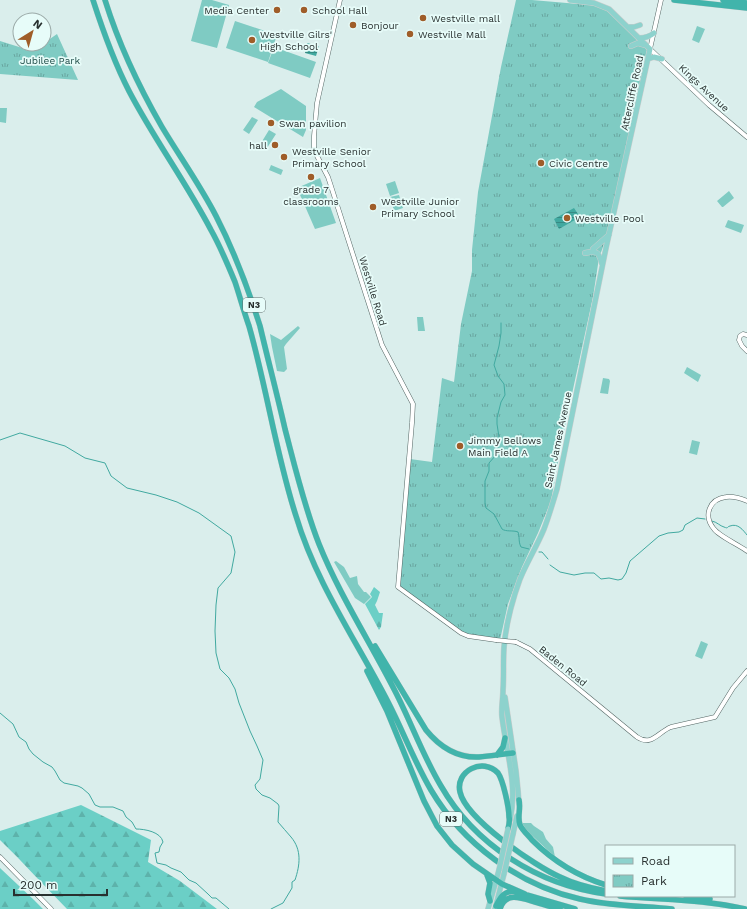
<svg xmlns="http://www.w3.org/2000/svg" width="747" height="909" font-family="'Work Sans',sans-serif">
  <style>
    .green { fill: #7fcbc3 }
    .forest { fill: url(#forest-firs) }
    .park { fill: url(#park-tufts) }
    .water { fill: url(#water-rules) }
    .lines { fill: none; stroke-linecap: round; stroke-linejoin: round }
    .stream { stroke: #41a9a0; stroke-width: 1 }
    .minor-casing { stroke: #546664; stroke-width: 5 }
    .major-casing { stroke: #cbcdcd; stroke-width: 6 }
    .highway-casing { stroke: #cbcdcd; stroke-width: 6 }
    .minor { stroke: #fff; stroke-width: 4 }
    .major { stroke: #8dd2cd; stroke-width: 5 }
    .highway { stroke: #41b4ab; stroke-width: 5.5 }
    .minor-bridge-casing { stroke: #546664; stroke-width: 5; stroke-linecap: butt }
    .major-bridge-casing { stroke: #cbcdcd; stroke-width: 6; stroke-linecap: butt }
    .minor-bridge { stroke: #fff; stroke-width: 4 }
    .major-bridge { stroke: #8dd2cd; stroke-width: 5 }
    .poi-dot { fill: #9f5d29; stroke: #e7fcf9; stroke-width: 1.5 }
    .labels { text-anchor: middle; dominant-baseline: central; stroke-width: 3.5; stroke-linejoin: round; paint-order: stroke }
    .shield { fill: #e7fcf9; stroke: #616d6c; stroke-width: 1 }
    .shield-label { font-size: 9px; font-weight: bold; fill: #28302f }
    .poi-label { font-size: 10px; fill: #28302f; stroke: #e7fcf9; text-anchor: start }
    .park-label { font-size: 10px; fill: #214e4a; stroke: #e7fcf9 }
    .street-label { font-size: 10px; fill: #28302f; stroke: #e7fcf9 }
  </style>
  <defs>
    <pattern id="forest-firs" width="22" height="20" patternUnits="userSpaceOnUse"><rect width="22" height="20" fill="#6bcfc6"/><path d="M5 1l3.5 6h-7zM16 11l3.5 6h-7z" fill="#5db2aa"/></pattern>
    <pattern id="park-tufts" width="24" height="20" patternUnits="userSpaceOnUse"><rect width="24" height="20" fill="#7fcbc3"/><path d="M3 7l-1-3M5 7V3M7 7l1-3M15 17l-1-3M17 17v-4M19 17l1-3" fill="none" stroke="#68a59f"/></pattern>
    <pattern id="water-rules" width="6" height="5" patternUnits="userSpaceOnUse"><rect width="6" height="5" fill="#41a9a0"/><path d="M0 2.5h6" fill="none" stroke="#368a83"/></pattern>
  </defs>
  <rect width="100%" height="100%" fill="#daeeec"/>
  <path class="green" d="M202 0H212L229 5 217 48 191 41Z
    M235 21 277 35 268 62 226 48Z
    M697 26 705 29 699 43 692 40Z
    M274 47 316 62 310 78 268 63Z
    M281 89 306 106V130L303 137 254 107 257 102Z
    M0 108H7L6 123 0 122Z
    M252 117 258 120 249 134 243 130Z
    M269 130 276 134 267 148 261 143Z
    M271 165 283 170 281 175 269 170Z
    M320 178 336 223 315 229 297 188Z
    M395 181 399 193 390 196 386 184Z
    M729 191 734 198 723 207H722L717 201Z
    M399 195 403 208 394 211 390 197Z
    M728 220 744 225 741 233 725 227Z
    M417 317H423L425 331H418Z
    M298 326 300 328 286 344 284 347 287 369 284 372 277 371 272 347 270 334 281 340Z
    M687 367 701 375 698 382 684 373Z
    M603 378 609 379 610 381 608 394 600 393Z
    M692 440 700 442 697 455 689 453Z
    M336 561 344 567 350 578 357 576 358 584 364 592H366L371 597 364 604 355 598 334 562Z
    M701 641 708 644 702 659 695 656Z
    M522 823H531L534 826 543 832 546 839 553 847 555 857 526 830Z"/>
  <path class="forest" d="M374 587 380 592 377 601 375 605 379 613H383L381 627 379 630 365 604 372 597 370 594Z
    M81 805 151 840 148 862 180 881 217 909H67C44 886 23 862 0 840V831Z
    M0 868 34 900 43 909H0Z"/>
  <path class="park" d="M516 0H532L590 5 600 7 608 11 645 47 647 50 608 233 599 258 593 297 562 440 551 501 538 533 522 567 508 604 500 640 468 636 398 587 410 459 432 462 442 378 454 382 461 324 472 271V250L478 192 501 67Z
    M57 34 78 80 0 74V41L32 51 42 44H44V43Z"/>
  <path class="water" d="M307 43 319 46 316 56 305 53Z
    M574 208 580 217 559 229 554 219Z"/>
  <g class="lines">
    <path class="stream" d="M501 323V333L499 346 494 365 498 376 504 384 505 395 501 402 497 418V424L499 437 498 447 496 455 489 463V471L485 481V503L486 508 494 514 502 529C506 532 513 530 518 532 520 537 518 541 521 547L529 549
      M0 440 20 433 65 446 85 458 105 463 111 476 127 488 156 495 177 502 199 513 231 536 235 552 231 573 218 588 216 605 215 631 216 653 220 669 229 678 235 689 239 703 250 731 257 746 263 760 260 779 255 785 256 789 262 795 270 798 278 804 279 806 278 822C282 827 287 832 291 837 302 850 300 865 295 880L292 882V888L283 903 271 909
      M712 521C717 522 720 526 724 527 729 529 726 527 730 526 738 523 743 530 747 535
      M539 552H542L548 559
      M550 565 560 572 574 575 585 573H594L601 579 609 578 618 580 622 579 626 573 630 561 659 536 668 533 679 532 683 530 685 525 697 518 705 519
      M0 713 13 724 19 737 26 742 29 749 33 754 43 762 52 767 55 771 60 780 64 783 78 786 82 788 89 794 95 805 100 807H113L123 811 126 817 132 822 136 829C145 829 161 832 163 842L160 847 159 852 155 853 157 863 166 865 171 868 181 872 189 880 196 883 208 894 212 898H216L229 909"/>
    <g class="minor-casing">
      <path id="minor" d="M340 0 317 103 314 136V147L316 154 328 177 330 183 382 345 413 404 412 423 398 587 461 633 468 636 496 640
        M661 0 650 49 709 105 747 137
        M747 335 743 334 740 336 739 340 742 346 747 351
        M747 501C740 498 733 496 726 497 709 499 703 516 714 529 719 536 739 545 747 551
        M516 642 530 649 637 737C652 747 658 732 671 727L715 717 733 688 747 671
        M0 857 51 909"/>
    </g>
    <g class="major-casing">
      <path id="major" d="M628 27H634L640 25
        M639 38C645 38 649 37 654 33
        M631 46 638 43 645 45
        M648 59 654 57 662 59
        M593 249 609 235
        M585 253C598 250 599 253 602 264
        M505 697 516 771 518 791 519 804
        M510 820C518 785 506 751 502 717 501 708 503 699 503 690 504 676 503 661 504 647 506 624 512 601 520 579 527 562 537 546 544 529 549 516 553 502 557 489L606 248 650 49 609 9 594 3 570 0
        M513 834 517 816
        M488 909 499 870
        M495 909 504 874"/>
    </g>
    <g class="highway-casing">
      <path id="highway" d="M93 0C103 31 114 62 129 91 154 139 186 182 211 230 220 246 228 265 235 282 240 297 244 312 249 326 267 389 276 454 296 516 316 583 356 640 388 702 403 731 414 761 431 790 463 844 519 885 580 899 610 906 641 906 672 909
        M105 0C119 45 139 87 162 127 180 157 200 185 216 216 234 251 248 288 260 326 268 360 277 394 285 429 295 467 304 506 319 544 339 594 370 642 395 691 411 722 423 756 441 786 475 845 538 885 606 894
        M674 0 747 8
        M723 0 747 3
        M375 646 426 730C439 746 457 758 479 757 491 756 502 754 513 753
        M367 671 387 711 424 801 437 826 452 845 473 864 502 884 525 894
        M497 755 503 747 505 738
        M519 800C521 809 517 817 520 825 523 831 528 835 532 840 553 861 577 876 606 885
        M508 829C509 825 510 821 509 817 509 807 503 780 498 773 483 757 455 771 460 792 466 819 535 866 560 877 574 884 590 888 606 891
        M487 875 490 883 488 894 490 901
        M620 896C662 900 704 899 745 909
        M686 896 710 899
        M496 906C500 898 503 892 513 891L575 909
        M500 909C505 891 522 898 535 902 543 904 551 907 560 909"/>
    </g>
    <use href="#minor" class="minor"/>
    <use href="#major" class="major"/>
    <use href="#highway" class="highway"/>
    <g class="minor-bridge-casing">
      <path id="minor-bridge" d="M496 640 516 642"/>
    </g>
    <g class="major-bridge-casing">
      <path id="major-bridge" d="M499 870 508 829
        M504 874 513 834"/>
    </g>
    <use href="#minor-bridge" class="minor-bridge"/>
    <use href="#major-bridge" class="major-bridge"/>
  </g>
  <g class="poi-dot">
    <circle cx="277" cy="10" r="4"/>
    <circle cx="304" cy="10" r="4"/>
    <circle cx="423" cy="18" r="4"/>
    <circle cx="353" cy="25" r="4"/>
    <circle cx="410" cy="34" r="4"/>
    <circle cx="252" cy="40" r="4"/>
    <circle cx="271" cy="123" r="4"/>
    <circle cx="275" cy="145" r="4"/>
    <circle cx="284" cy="157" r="4"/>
    <circle cx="541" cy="163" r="4"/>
    <circle cx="311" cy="177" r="4"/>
    <circle cx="373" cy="207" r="4"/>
    <circle cx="567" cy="218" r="4"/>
    <circle cx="460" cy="446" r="4"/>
  </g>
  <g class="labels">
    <g class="shield">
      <rect x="243" y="298" width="22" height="14" rx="3"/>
      <rect x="440" y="812" width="22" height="14" rx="3"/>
    </g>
    <g class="shield-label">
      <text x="254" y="305">N3</text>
      <text x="451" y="819">N3</text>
    </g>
    <g class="poi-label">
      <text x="269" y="10" text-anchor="end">Media Center</text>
      <text x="312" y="10">School Hall</text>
      <text x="431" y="18">Westville mall</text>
      <text x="361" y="25">Bonjour</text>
      <text x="260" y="34">Westville Gilrs'<tspan x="260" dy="12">High School</tspan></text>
      <text x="418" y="34">Westville Mall</text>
      <text x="279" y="123">Swan pavilion</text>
      <text x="267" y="145" text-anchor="end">hall</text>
      <text x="292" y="151">Westville Senior<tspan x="292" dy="12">Primary School</tspan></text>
      <text x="549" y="163">Civic Centre</text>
      <text x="311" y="189" text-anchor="middle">grade 7<tspan x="311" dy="12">classrooms</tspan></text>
      <text x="381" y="201">Westville Junior<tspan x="381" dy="12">Primary School</tspan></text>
      <text x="575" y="218">Westville Pool</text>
      <text x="468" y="440">Jimmy Bellows<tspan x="468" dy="12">Main Field A</tspan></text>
    </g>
    <g class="park-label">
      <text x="50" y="60">Jubilee Park</text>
    </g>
    <g class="street-label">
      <text transform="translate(704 88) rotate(43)">Kings Avenue</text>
      <text transform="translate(632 93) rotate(-78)">Attercliffe Road</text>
      <text transform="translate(373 291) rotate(73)">Westville Road</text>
      <text transform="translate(558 440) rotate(-78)">Saint James Avenue</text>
      <text transform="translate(563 666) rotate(39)">Baden Road</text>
    </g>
  </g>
  <rect x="605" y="845" width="130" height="52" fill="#e7fcf9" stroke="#9baaa8"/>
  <rect x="613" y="858" width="20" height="6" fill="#8dd2cd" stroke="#9baaa8"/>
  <text x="641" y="865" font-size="12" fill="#28302f">Road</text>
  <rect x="613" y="875" width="20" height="12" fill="url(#park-tufts)" stroke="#9baaa8"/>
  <text x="641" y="885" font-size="12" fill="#28302f">Park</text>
  <g transform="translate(32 32) rotate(37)"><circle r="19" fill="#e7fcf9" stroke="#9baaa8"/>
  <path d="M0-3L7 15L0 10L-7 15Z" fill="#9f5d29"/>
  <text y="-6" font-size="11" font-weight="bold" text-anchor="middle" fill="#28302f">N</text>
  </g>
  <path d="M14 889v6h93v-6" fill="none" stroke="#28302f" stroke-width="2"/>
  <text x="20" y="889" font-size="12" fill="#28302f" stroke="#e7fcf9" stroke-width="3" paint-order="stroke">200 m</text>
</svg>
